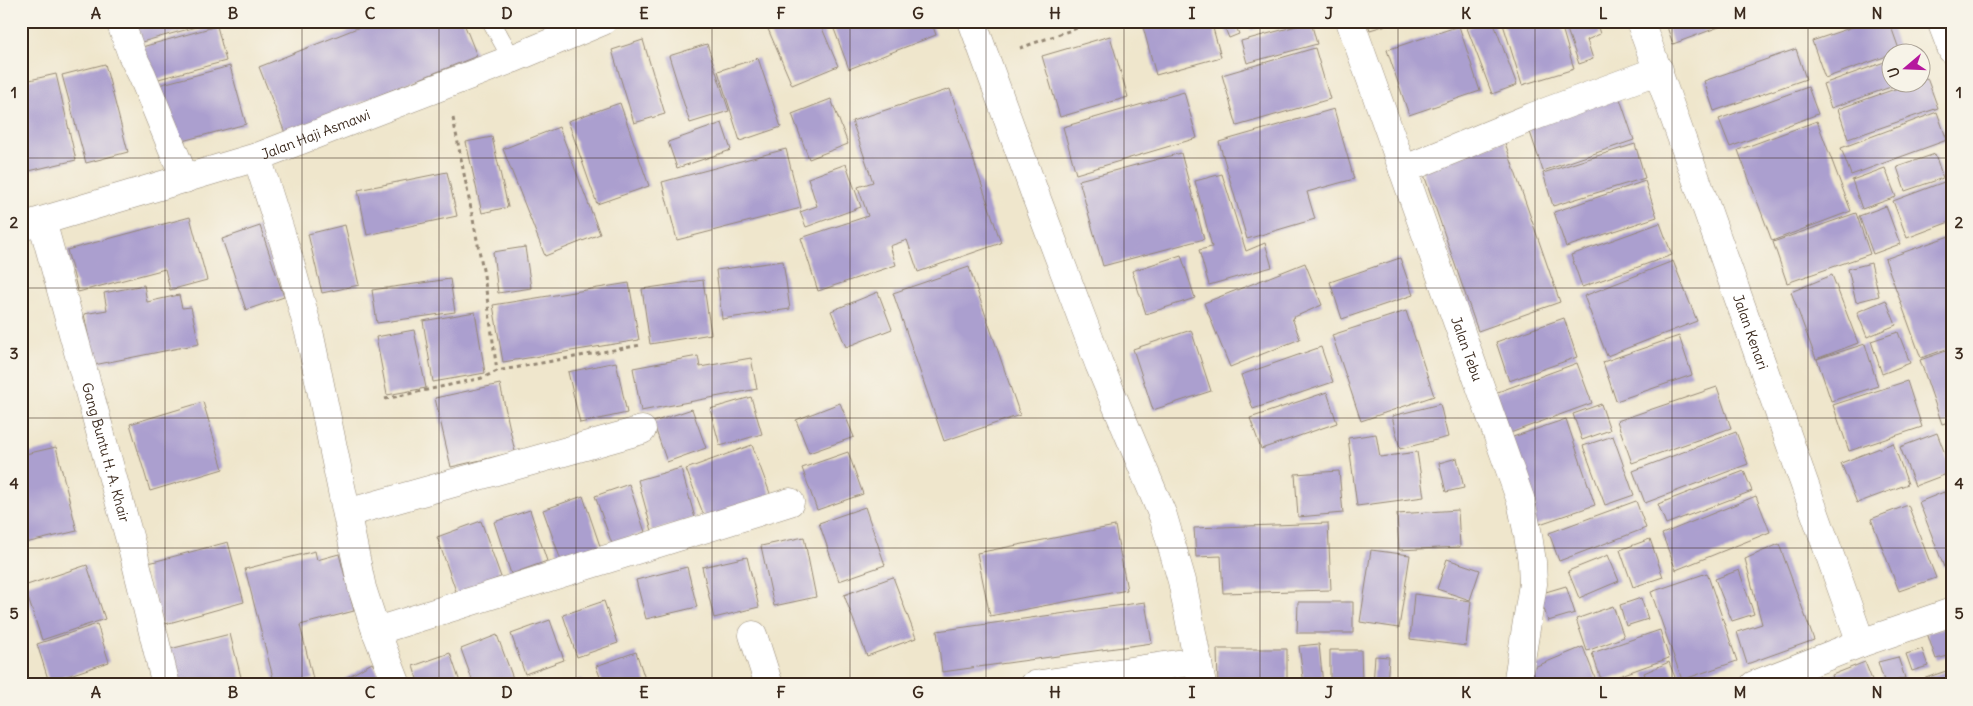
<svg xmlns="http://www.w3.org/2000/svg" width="1973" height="706" font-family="Delius,sans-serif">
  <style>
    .building { fill: #ab9fcf }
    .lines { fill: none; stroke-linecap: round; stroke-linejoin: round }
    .service-casing { stroke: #958875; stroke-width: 19 }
    .minor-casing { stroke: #958875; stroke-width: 29 }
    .tertiary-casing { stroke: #958875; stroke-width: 29 }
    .path { stroke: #958875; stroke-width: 3; stroke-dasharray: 4 4; stroke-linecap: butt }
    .service { stroke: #fff; stroke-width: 18 }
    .minor { stroke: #fff; stroke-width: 28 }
    .tertiary { stroke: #fff; stroke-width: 28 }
    .grid { fill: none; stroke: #3b2a1e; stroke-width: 1; stroke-opacity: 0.55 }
    .labels { text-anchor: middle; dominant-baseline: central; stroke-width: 4.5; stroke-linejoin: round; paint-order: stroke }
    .street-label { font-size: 14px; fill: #3b2a1e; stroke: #f7f3e8 }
    .neatline { fill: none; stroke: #3b2a1e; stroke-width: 2 }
    .grid-label { font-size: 16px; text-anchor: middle; font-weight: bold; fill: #3b2a1e }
  </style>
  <rect width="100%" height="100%" fill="#f7f3e8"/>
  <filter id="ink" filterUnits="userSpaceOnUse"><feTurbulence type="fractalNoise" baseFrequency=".02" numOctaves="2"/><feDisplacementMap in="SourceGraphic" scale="10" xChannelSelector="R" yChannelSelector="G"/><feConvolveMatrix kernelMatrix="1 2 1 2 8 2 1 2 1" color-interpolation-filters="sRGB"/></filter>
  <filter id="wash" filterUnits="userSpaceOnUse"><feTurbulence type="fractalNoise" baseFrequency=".0096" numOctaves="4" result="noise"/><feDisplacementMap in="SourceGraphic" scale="20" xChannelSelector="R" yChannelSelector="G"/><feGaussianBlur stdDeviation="1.12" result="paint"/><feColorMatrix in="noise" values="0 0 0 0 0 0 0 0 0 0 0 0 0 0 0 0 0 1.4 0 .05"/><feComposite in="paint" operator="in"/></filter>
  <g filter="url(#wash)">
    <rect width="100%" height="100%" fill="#efe6cc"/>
    <g id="blocks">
      <path class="building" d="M132 21H214V22L138 43Z
        M375 21H463L477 56 285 133 259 67Z
        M768 21H819L838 66 792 85 765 22Z
        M831 21H931L936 35 849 69Z
        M1163 21H1211L1221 57 1156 75 1143 27Z
        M1222 21H1234L1239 34 1229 38Z
        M1247 21H1277L1251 31Z
        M1367 21H1396V22L1370 30Z
        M1485 21H1493L1517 85 1492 94 1467 28Z
        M1502 21H1560L1574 69 1522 85Z
        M1564 21H1596L1600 34 1587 40 1593 59 1579 64Z
        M1665 21H1735L1673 44Z
        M1870 21H1889L1900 52H1890V55L1825 78 1812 41Z
        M1311 22 1317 44 1247 63 1241 41Z
        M217 26 226 61 151 81 142 47Z
        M1459 26 1480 91 1409 115 1387 50Z
        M1110 36 1128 97 1060 117 1042 56Z
        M643 40 665 114 634 123 612 50Z
        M707 44 729 111 690 123 669 56Z
        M1315 48 1330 99 1237 126 1222 75Z
        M1796 49 1806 79 1714 111 1704 81Z
        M758 58 781 127 740 141 718 71Z
        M1890 60V82L1902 83 1831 108 1823 84Z
        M105 64 128 152 86 163 62 75Z
        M230 66 246 124 171 144 155 86Z
        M56 74 76 160 29 171 21 139V82Z
        M1927 78 1938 108 1848 139 1838 109 1915 82H1920V81Z
        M1808 87 1818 114 1730 147 1719 119Z
        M950 89 1001 243 918 272 907 240 890 246 896 265 818 291 801 238 868 216 858 187 873 182 852 121Z
        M1617 90 1634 140 1543 171 1526 120Z
        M1184 92 1197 138 1076 174 1063 127Z
        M831 99 848 144 809 159 792 114Z
        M620 103 649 186 597 204 568 121Z
        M1334 109 1354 179 1307 192 1315 219 1247 239 1219 142Z
        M1937 112 1947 140 1851 175 1841 148Z
        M1817 121 1851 211 1772 241 1738 150Z
        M722 123 731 150 677 168 668 142Z
        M559 127 600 234 545 256 503 149Z
        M492 137 508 207 482 213 466 142Z
        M1504 140 1560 302 1478 331 1422 169Z
        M1635 144 1645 178 1553 206 1543 173Z
        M786 149 801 208 677 240 662 182Z
        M1181 153 1204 239 1103 266 1079 180Z
        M1935 154 1943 178 1905 191 1897 167Z
        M846 164 861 207 806 227 800 212 817 206 808 178Z
        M1885 168 1896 197 1862 209 1852 180Z
        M447 172 457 216 367 235 358 190Z
        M1222 174 1246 251 1265 243 1272 267 1209 285 1199 250 1212 247 1195 181Z
        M1645 181 1657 217 1566 247 1554 212Z
        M1944 182 1952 203V221L1907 238 1893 201Z
        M1886 206 1900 244 1873 254 1859 216Z
        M1856 213 1870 254 1787 283 1773 242Z
        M190 217 207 280 170 290 165 269 78 292 67 250Z
        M1660 223 1672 255 1582 287 1571 255Z
        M345 225 359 285 322 293 308 234Z
        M260 226 284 297 246 310 222 239Z
        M1952 235V347L1921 358 1885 259Z
        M525 247 531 288 498 293 493 252Z
        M1181 255 1195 298 1146 314 1132 271Z
        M1400 258 1413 295 1342 319 1330 282Z
        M783 261 790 309 722 319 716 270Z
        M1673 261 1697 321 1607 356 1584 296Z
        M1305 263 1322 305 1292 318 1300 339 1230 367 1204 303Z
        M1871 263 1879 296 1856 302 1848 269Z
        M969 267 1020 415 944 441 893 293Z
        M1832 275 1858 343 1816 359 1791 292Z
        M450 279 455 312 377 323 372 290Z
        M703 280 711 334 650 344 642 289Z
        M629 283 639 340 503 362 493 305Z
        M144 285 147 302 179 295 182 308 191 307 199 344 94 365 84 314 107 310 104 293Z
        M878 292 892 329 846 347 831 311Z
        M1886 300 1896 325 1867 337 1857 312Z
        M1406 311 1434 396 1361 421 1332 335Z
        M475 312 485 373 433 382 423 321Z
        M1564 318 1577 357 1509 381 1496 342Z
        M414 330 426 388 387 395 376 337Z
        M1191 330 1211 391 1153 410 1133 349Z
        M1898 332 1910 363 1882 374 1871 341Z
        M1679 336 1692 375 1616 401 1603 362Z
        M1865 344 1878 386 1831 401 1817 359Z
        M1321 347 1333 382 1253 409 1241 375Z
        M1952 349V421L1942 424 1920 360Z
        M698 356 700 367 751 358 757 389 641 411 633 368Z
        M616 362 627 413 580 423 568 372Z
        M1577 363 1592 403 1502 436 1487 396Z
        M1907 381 1922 427 1849 451 1833 405Z
        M500 384 515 452 451 467 435 398Z
        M1717 387 1731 428 1632 463 1617 421Z
        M1327 392 1337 423 1261 449 1250 418Z
        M751 397 762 434 720 446 710 409Z
        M203 402 223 469 150 491 130 424Z
        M840 403 854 437 809 453 796 420Z
        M1440 404 1448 437 1400 449 1392 416Z
        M1601 404 1610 430 1582 440 1573 414Z
        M692 409 706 448 667 462 653 422Z
        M1566 419 1595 505 1534 526 1504 440Z
        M1736 432 1748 464 1645 503 1633 471Z
        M1937 433 1952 472 1915 486 1900 447Z
        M1376 434 1380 457 1417 452 1424 497 1357 506 1348 438Z
        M1613 436 1634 495 1605 505 1583 446Z
        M1893 443 1908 484 1857 503 1841 463Z
        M752 445 771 496 706 521 686 469Z
        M56 447 77 531 21 544V455Z
        M848 452 863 494 817 510 802 468Z
        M1457 458 1464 488 1446 492 1439 463Z
        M681 468 695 518 652 531 638 480Z
        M1339 471 1343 513 1298 517 1295 474Z
        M1744 471 1752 491 1666 524 1658 504Z
        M629 484 645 532 612 544 595 496Z
        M1944 492 1952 512V564L1944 567 1919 502Z
        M583 496 602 552 563 566 543 510Z
        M1756 496 1770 532 1676 570 1662 534Z
        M1636 501 1646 528 1559 561 1549 533Z
        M1908 505 1936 578 1899 591 1871 519Z
        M865 507 885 565 839 581 819 523Z
        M530 510 547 561 511 574 494 522Z
        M1458 510 1460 547 1399 550 1397 514Z
        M481 521 501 577 457 594 437 537Z
        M1328 523 1331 590 1223 593 1221 556 1196 557 1194 528Z
        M1115 526 1127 590 990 616 977 553Z
        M804 537 816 597 774 606 761 546Z
        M1650 539 1663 577 1633 587 1620 550Z
        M228 542 244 602 162 625 145 564Z
        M1779 544 1814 640 1747 664 1737 632 1762 624 1745 559Z
        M1371 550 1410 555 1399 628 1360 622Z
        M315 551 317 560 339 554 354 611 300 625 313 679 289 685H275L245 569Z
        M1608 555 1619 581 1579 598 1568 571Z
        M747 557 759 607 714 618 702 567Z
        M1447 559 1480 570 1470 600 1437 589Z
        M87 565 105 619 42 640 24 586Z
        M687 567 697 607 646 619 636 580Z
        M1739 570 1754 614 1732 621 1715 579Z
        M1707 573 1737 661 1682 680 1651 592Z
        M893 577 916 638 867 656 844 595Z
        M1566 586 1575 613 1548 621 1539 594Z
        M1414 594 1471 601 1466 646 1410 639Z
        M1641 598 1648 619 1626 626 1620 605Z
        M604 601 618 643 577 657 563 615Z
        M1145 602 1152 643 942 672 937 631Z
        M1298 602H1353V633H1297Z
        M1613 606 1624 637 1587 651 1576 619Z
        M550 620 564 660 525 674 511 634Z
        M97 624 109 662 49 682 37 644Z
        M1952 625V655L1936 659 1927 633Z
        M1660 630 1669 658 1602 682 1592 653Z
        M230 634 243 685H174L166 650Z
        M497 635 514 681 504 685H474L461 649Z
        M1319 644 1323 685H1304L1299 646Z
        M1583 647 1598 685H1527L1522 672Z
        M1217 649H1287V685H1218Z
        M1922 649 1928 666 1912 671 1906 654Z
        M1330 650H1361L1362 682H1330Z
        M636 652 647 685H603L596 666Z
        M450 653 461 685H419L413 666Z
        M1375 656 1389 657 1387 685H1373Z
        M1898 657 1905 678 1885 684 1878 662Z
        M1669 662 1678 685H1649L1644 673Z
        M1865 662 1874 685H1835L1832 675Z
        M372 663 386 685H334Z
        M1952 669V685H1908V684Z
        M581 679 583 685H564V684Z"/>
    </g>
  </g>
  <g filter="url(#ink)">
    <use href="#blocks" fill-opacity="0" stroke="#958875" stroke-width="1"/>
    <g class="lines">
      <g class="service-casing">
        <path id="service" d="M491 21 512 59"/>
      </g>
      <g class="minor-casing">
        <g id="minor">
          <path d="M120 21 132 55 142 75 185 179"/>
          <path d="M972 21 1035 194 1099 364 1163 516 1182 581 1202 685"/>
          <path id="s1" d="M1350 21 1521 501 1528 535 1532 562 1533 584 1517 685"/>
          <path id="s2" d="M1640 21 1861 643"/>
          <path d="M1941 21 1952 50"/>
          <path d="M257 157 289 259 310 336 362 588 376 631 397 685"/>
          <path d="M1403 170 1532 117 1659 70"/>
          <path id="s3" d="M42 221 133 551 166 685"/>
          <path d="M347 513 642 430"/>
          <path d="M376 631 790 502"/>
          <path d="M753 635 769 685"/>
          <path d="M1034 685 1198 661"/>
          <path d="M1754 685 1861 643 1952 612"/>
        </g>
      </g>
      <g class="tertiary-casing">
        <g id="tertiary">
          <path id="s4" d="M21 227 257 157 512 59 603 21"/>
        </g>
      </g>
      <path class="path" d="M1020 48 1097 21
        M453 118 484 275 497 371
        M385 399 482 378 497 371 641 345"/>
      <use href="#service" class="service"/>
      <use href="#minor" class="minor"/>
      <use href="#tertiary" class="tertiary"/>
    </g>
  </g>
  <path class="grid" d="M165 21V685M302 21V685M439 21V685M576 21V685M712 21V685M850 21V685M986 21V685M1124 21V685M1260 21V685M1398 21V685M1535 21V685M1672 21V685M1808 21V685M21 158H1952M21 288H1952M21 418H1952M21 548H1952"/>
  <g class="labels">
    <g class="street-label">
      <text stroke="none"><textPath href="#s4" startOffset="309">Jalan Haji Asmawi</textPath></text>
      <text stroke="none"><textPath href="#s2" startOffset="330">Jalan Kenari</textPath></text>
      <text stroke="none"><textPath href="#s1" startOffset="348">Jalan Tebu</textPath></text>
      <text stroke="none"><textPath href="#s3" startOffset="240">Gang Buntu H. A. Khair</textPath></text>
    </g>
  </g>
  <rect width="1973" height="706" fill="none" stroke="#f7f3e8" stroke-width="55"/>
  <g transform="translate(1906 68) rotate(251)"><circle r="24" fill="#f7f3e8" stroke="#aca397"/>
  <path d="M0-4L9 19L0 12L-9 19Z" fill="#b5179e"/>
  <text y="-8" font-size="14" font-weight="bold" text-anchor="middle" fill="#3b2a1e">U</text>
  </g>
  <rect x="28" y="28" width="1918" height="650" class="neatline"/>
  <g class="grid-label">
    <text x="96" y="19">A</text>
    <text x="233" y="19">B</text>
    <text x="370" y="19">C</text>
    <text x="507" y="19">D</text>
    <text x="644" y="19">E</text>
    <text x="781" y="19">F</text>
    <text x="918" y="19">G</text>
    <text x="1055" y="19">H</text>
    <text x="1192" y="19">I</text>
    <text x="1329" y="19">J</text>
    <text x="1466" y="19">K</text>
    <text x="1603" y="19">L</text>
    <text x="1740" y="19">M</text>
    <text x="1877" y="19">N</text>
    <text x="14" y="98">1</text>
    <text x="1959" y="98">1</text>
    <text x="14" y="228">2</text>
    <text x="1959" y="228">2</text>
    <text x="14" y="359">3</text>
    <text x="1959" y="359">3</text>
    <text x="14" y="489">4</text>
    <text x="1959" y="489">4</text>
    <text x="14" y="619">5</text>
    <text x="1959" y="619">5</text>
    <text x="96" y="698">A</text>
    <text x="233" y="698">B</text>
    <text x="370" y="698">C</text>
    <text x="507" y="698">D</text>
    <text x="644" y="698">E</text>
    <text x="781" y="698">F</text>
    <text x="918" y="698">G</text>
    <text x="1055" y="698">H</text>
    <text x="1192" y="698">I</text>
    <text x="1329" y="698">J</text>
    <text x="1466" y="698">K</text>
    <text x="1603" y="698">L</text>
    <text x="1740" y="698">M</text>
    <text x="1877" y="698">N</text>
  </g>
</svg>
